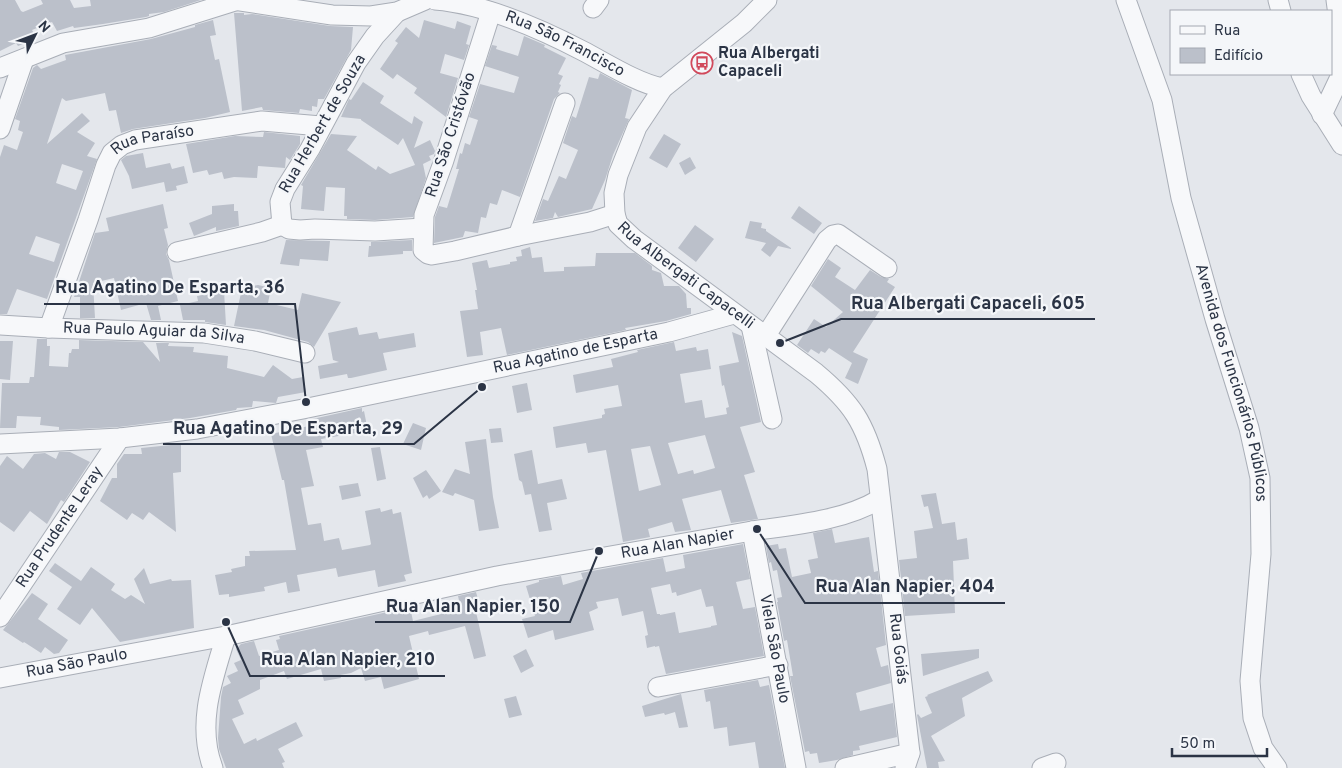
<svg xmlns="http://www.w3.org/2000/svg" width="1342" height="768" font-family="Overpass,sans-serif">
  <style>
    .building { fill: #bbc0ca; fill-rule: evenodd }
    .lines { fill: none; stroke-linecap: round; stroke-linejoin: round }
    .minor-casing { stroke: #a9aeb7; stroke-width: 21 }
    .minor { stroke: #f7f8fa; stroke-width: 19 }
    .labels { text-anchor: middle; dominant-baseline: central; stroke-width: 4.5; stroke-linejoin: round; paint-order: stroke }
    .street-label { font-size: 16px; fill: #2b3445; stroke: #f4f6f9 }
    .poi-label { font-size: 16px; font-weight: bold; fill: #2b3445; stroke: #f4f6f9; text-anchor: start }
    .leader { fill: none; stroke: #2b3445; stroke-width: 2 }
    .callout-dot { fill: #2b3445; stroke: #f4f6f9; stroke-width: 2 }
    .callout-label { font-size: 18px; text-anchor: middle; font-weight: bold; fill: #2b3445; stroke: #f4f6f9; stroke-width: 4.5; stroke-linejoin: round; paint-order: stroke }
  </style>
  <rect width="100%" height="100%" fill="#e4e7ec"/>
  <path class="building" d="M0 0H15L21 11 23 12 43 4 41 0H70L74 8 91 6 90 0H201L164 12 149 14V16L146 17 103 24 74 28 73 26 57 31 52 22 32 30 37 39 18 46 16 43 0 51Z
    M234 13H244V15L252 14 330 26 353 27 351 50 324 99H318L317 107 312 106V111L300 109 299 113 263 110 262 107 242 111Z
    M213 20 216 35 210 36 215 60 219 59 230 112 205 118 133 129 121 133 116 110 109 111 105 93 66 101 62 98 47 144 82 113 90 121 77 132 95 143 87 156 97 159 47 299 17 289 7 314H0V157L4 145 17 150 23 132 18 130 20 121 15 119 33 68 37 65 41 69 66 60 65 55 151 39 195 27V25ZM62 164 83 171 76 190 56 183ZM36 236 60 244 54 262 29 254Z
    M424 20 455 29 457 21 471 26 466 44 469 45 464 60 445 54 440 73 458 78 446 117 414 93 417 88 397 74 393 79 380 69 398 43 395 41 406 27 419 38Z
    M524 36 545 45 544 47 566 58 558 74 563 76 559 84 561 85 558 92 560 93 554 99 520 197 502 190 497 205 490 203 486 218 481 217 478 233 465 231 463 237 434 243 435 217 439 206 447 208 459 169H456L460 153 462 154 465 143 470 145 478 120 469 117 480 84 514 93 519 77 485 66 492 45 497 46 496 49 518 56Z
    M600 73 632 90 625 118 629 119 613 155 605 180 592 209 558 217 555 212 553 218 535 221 543 199 548 201 559 176 566 179 578 150 563 143 572 116 576 118 589 77 598 79Z
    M363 82 384 96 380 103 412 124 414 116 423 122 414 148 430 140 435 151 434 154 429 156 431 160 423 164 426 178 413 217 375 220 347 219V216H344L345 188 326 187 324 211 301 209 303 186 301 185 331 134 357 136 347 150 376 170 378 166 390 174 415 165 403 138 398 145 361 120V119L341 117 349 99 351 100Z
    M264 132 300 136V144L290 160 286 157 285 168 258 166 257 178 234 177 224 179 222 172 209 175 207 170 193 173 186 144 235 136 263 137Z
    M664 134 681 144 667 168 649 158Z
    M143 153 146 168 170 163 172 169 184 166 188 183 176 186 177 190 166 192 164 182 132 189 129 176 121 160 126 156Z
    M690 157 696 168 685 175 679 163Z
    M163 204 168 228 164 229 168 245 166 254 169 260 178 301 158 306 161 320H151L146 303 121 310 114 278 93 283 95 318H80V297H74L95 233 109 231 106 218Z
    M234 204V211H238L239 226 216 231V227L194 236 189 223 212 214V206Z
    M799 206 822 223 814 234 791 218Z
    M750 221 762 223 761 228 766 229V231L791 248V249L778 246 770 257 761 250 766 243 745 238Z
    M695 225 714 239 696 262 678 248Z
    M286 240 330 241 328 261 300 259 299 266 280 264Z
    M412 240V251H403V254L368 257 369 246H371V242Z
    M530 247 532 258 542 257 544 272 564 271V267L595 266 596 253H635L652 266V270L661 273 664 286H679L686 294 687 308H691V314L666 321 625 328 626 330 507 355 501 328 480 332 483 355 467 357 460 311 478 309 475 290H477L472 263 487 260 489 268 510 264V262L517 261 516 257 522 256 521 250Z
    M828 259 841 268 835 277 855 290 870 270 881 277 889 279 887 282 895 287 853 352 868 359 858 384 845 378 852 363 829 348 825 353 821 351 819 354 811 349 808 353 797 345 814 319 826 327 843 312 811 286Z
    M258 285 271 288 268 303 298 310 302 293 341 302 314 347 308 342 264 330 234 326 242 288Z
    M224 291 226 325 205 322V320H183L180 305 198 301 197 296Z
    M357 327 359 335 377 332 379 339 414 333 416 347 383 353 387 370 351 378H348L347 374 320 379 318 366 339 362 333 360 328 333Z
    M732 332 742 336 761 422 740 427 755 472 744 475 758 519 731 523 721 490 682 499 691 530 675 532 672 522 648 529 650 537 623 542 606 450 588 453 586 443 556 448 553 427 602 418V415L605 414 604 409 622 406 618 385 576 393 573 375 613 367 611 359 638 352 637 350 674 342 676 351 696 347 697 351 708 349 711 369 680 374 685 403 702 400 705 418 727 414 726 408 729 407 724 385 722 386 719 366 739 362ZM705 435 715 468 694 474 693 470 678 474 668 443ZM650 446 661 485 639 491 631 449Z
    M37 339H47V346H50L49 366 68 367 69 353H71L72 349H79V340L143 342 160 362 156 343H169L168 346 194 347 193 352 228 356 227 368 264 377 273 365 292 379 303 377 306 392 278 397 276 403 253 401 252 407 237 408 236 410 190 418 119 427 59 430V427L40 425 41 417 17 416 16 428H0L2 383H29L30 377H34Z
    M0 341H13L10 380 0 379Z
    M527 383 532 410 517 413 512 386Z
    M362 408V412L364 411 368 431 321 439 323 447 306 450 314 486 301 488 308 525 321 523 324 541 339 538 342 550 370 545 371 544 365 511 380 508 381 512 392 509 393 514 401 512 412 573 404 575 406 581 378 587 375 570 338 577 336 568 297 575 300 591 288 593 286 582 264 587 265 591 229 597V594L219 595 215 575 232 572 231 569 245 566V556H250L249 551 296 550 284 480H282L271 434 309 426 308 420Z
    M413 423 426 428 421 450 403 444Z
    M501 428 503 442 491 443 489 429Z
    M486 439 493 497 499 528 479 531 474 500 455 493 453 496 442 492 455 469 470 474 465 442Z
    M181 444V472L173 473 176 532 149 512 143 520 132 513 127 520 100 501 112 478H117V464L124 454H142L141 448Z
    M380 447 386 479 377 481 371 448Z
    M532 450 538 484 562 479 567 499 547 503 552 530 539 532 531 494 525 495 522 482 519 480 514 454Z
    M59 452H70L90 462 64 502 61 500 47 524 30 511 14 532 0 522V466L7 456 23 469 34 454 45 453 56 459Z
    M426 470 441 491 429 499 427 495 423 498 413 478Z
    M358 483 361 496 342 500 339 486Z
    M936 493 942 524 955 522 957 540 967 538 969 559 953 561 955 613 905 616 899 560 917 558 914 531 933 528 928 506 924 507 921 495Z
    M832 529 835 543 869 537 874 572 878 571 886 645 876 648 881 667 888 665 891 683 856 693 860 711 893 703 897 737 859 746 860 750 853 751V755L837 760 819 763 817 753 810 754 809 751 805 752 790 676H793L787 640 784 641 777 602H778L777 598 782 597 777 570 773 571 771 562 769 563 766 546 778 544 779 549 786 548 792 577 811 573 808 560 818 558 813 533Z
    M743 544 750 579 736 582 743 609 755 607 764 656 666 674 659 646 655 647V646L647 648 645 636 648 635 643 611 622 616 618 598 596 602 598 608 589 612 594 630 555 640 553 630 528 638 522 619 535 616 526 586 539 582V580L561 576 563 585 583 579 581 573 663 558 666 572 685 568 683 555ZM670 584 672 593 676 592 677 596 701 589 706 607 713 606 717 625 711 626V627L679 633 675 612 660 615V614H657L651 588Z
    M55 563 81 581 91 567 115 584 111 590 125 599 131 595 145 604 134 579 144 568 150 584 171 579 172 581 191 580 194 628 120 642 92 608 80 625 57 609 72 587 49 571Z
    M476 592 481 610 476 612 486 656 474 659 465 626 429 635 428 631 409 636 419 679 384 689 381 677 365 681 361 668 351 673 340 675 341 678 324 681 321 669 287 679 284 671 260 680V689L238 700 244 714 232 719 244 744 256 738 257 741 296 722 303 736 278 749 285 762 282 763 284 768H226L219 749 218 738 221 697 223 687 231 683 227 676 238 671 234 663 241 660 236 649 241 644 254 641 259 656 279 650 276 640 280 639 279 636 410 607 413 621 461 609 458 596Z
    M32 593 48 604 38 619 68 640 59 653 54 654 45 647 41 653 24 642 23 643 3 630Z
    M526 649 534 666 521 673 513 656Z
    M979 649V658L923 676 921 654Z
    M988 671 993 681 962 698 965 716 931 736 945 761 938 762 939 768H927L917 715 918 714 921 718 932 713 925 697 928 696 927 695Z
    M758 680 760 687 769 685 785 768H759L755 742 729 746 727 727 714 729 710 701 706 702 704 690Z
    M681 694 688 727 679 728 675 712 665 715 664 713 645 717 642 706Z
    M516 696 522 715 509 718 504 699Z"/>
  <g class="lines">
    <g class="minor-casing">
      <g id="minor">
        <path d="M234 0 332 15 371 16 397 12 425 0"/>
        <path id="s1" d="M435 0C485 4 539 28 583 51 606 63 639 84 663 88"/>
        <path id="s2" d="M767 0 744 23 663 88 637 127 618 175 614 193 615 214 618 224 634 239 816 373C852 403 865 423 877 469L910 753 905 768"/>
        <path id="s3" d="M1126 0 1162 100 1181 198 1215 319 1249 428 1260 478 1261 554 1250 681 1253 718 1263 748 1277 768"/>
        <path d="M1278 0 1281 11"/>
        <path d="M593 8 599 0"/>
        <path d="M397 12 375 36 356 63 310 149 285 189 280 202 282 225 289 229 300 230 315 229 375 231 423 228"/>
        <path d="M491 12 443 163 424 215 423 250 428 254 432 255 455 251 518 236 590 222 615 214"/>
        <path d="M0 68 63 43 149 28 235 1"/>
        <path d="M1301 74 1311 96 1342 145"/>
        <path d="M1322 115 1340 77V30L1336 0"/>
        <path d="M0 129 24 59"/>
        <path d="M518 236 565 103"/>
        <path d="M177 252 262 232 282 225"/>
        <path id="s4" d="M0 325 49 328 204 333 255 341 305 353"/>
        <path d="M751 326 772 419"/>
        <path id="s5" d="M49 328 88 220 106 165 112 153 122 145 135 140 262 121 321 126"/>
        <path d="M765 337 827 240 833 235 838 234 887 268"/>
        <path id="s6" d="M0 444 120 438 197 429 303 409 669 332 734 314"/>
        <path id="s7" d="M752 531 796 768"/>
        <path id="s8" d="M0 617 120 438"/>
        <path id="s9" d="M0 678 226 636 497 576 752 531C794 525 844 521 880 499"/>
        <path d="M658 687 778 665"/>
        <path d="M213 768C196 724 213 679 226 636"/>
        <path d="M845 768 910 753"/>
        <path d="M1042 768 1056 763"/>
      </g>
    </g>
    <use href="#minor" class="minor"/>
  </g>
  <defs>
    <g id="bus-ring" transform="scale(1.125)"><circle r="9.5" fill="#f4f6f9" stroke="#d1495b" stroke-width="1.5"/><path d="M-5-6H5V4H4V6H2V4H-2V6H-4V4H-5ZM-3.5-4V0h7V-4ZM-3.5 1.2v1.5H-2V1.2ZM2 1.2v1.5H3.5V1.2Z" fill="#d1495b"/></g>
  </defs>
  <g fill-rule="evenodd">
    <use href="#bus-ring" x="702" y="63"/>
  </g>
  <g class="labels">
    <g class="street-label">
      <text stroke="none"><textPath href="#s1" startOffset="138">Rua São Francisco</textPath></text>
      <text transform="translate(323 124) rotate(-60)">Rua Herbert de Souza</text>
      <text transform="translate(451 135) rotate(-72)">Rua São Cristóvão</text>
      <text stroke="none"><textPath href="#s5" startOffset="230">Rua Paraíso</textPath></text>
      <text stroke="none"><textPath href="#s2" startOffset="370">Rua Albergati Capacelli</textPath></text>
      <text stroke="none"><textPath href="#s4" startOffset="154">Rua Paulo Aguiar da Silva</textPath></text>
      <text stroke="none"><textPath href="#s6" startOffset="584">Rua Agatino de Esparta</textPath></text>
      <text stroke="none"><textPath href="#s3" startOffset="398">Avenida dos Funcionários Públicos</textPath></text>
      <text stroke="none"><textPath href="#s8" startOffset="108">Rua Prudente Leray</textPath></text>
      <text stroke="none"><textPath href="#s9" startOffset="691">Rua Alan Napier</textPath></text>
      <text stroke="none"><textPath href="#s7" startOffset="120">Viela São Paulo</textPath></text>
      <text stroke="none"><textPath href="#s2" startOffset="830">Rua Goiás</textPath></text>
      <text stroke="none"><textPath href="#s9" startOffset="78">Rua São Paulo</textPath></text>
    </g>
    <g class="poi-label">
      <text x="718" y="54">Rua Albergati<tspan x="718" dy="18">Capaceli</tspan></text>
    </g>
  </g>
  <path class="leader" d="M306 402L295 304H44M780 343L841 319H1095M482 387L414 444H163M757 529L805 603H1005M599 551L570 622H375M226 622L250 676H445"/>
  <g class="callout-dot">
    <circle cx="306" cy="402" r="5"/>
    <circle cx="780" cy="343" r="5"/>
    <circle cx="482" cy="387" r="5"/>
    <circle cx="757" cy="529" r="5"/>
    <circle cx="599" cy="551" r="5"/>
    <circle cx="226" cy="622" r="5"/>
  </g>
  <g class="callout-label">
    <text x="170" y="293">Rua Agatino De Esparta, 36</text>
    <text x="968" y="309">Rua Albergati Capaceli, 605</text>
    <text x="288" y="434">Rua Agatino De Esparta, 29</text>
    <text x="905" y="592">Rua Alan Napier, 404</text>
    <text x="473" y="612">Rua Alan Napier, 150</text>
    <text x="348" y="665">Rua Alan Napier, 210</text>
  </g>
  <rect x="1170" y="10" width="162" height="65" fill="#f4f6f9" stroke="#a4a8b1"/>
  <rect x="1180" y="26" width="25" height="8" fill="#f7f8fa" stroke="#a4a8b1"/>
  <text x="1214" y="35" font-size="15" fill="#2b3445">Rua</text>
  <rect x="1180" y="48" width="25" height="15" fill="#bbc0ca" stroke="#a4a8b1"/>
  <text x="1214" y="60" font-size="15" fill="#2b3445">Edifício</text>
  <g transform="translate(35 35) rotate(48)" stroke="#f4f6f9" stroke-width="4" paint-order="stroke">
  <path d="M0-4L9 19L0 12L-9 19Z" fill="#2b3445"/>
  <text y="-8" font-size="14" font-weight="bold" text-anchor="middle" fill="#2b3445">N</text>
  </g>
  <path d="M1172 748v8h95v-8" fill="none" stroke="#2b3445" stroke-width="2.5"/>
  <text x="1180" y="748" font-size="15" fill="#2b3445" stroke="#f4f6f9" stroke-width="4" paint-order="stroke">50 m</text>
</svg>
